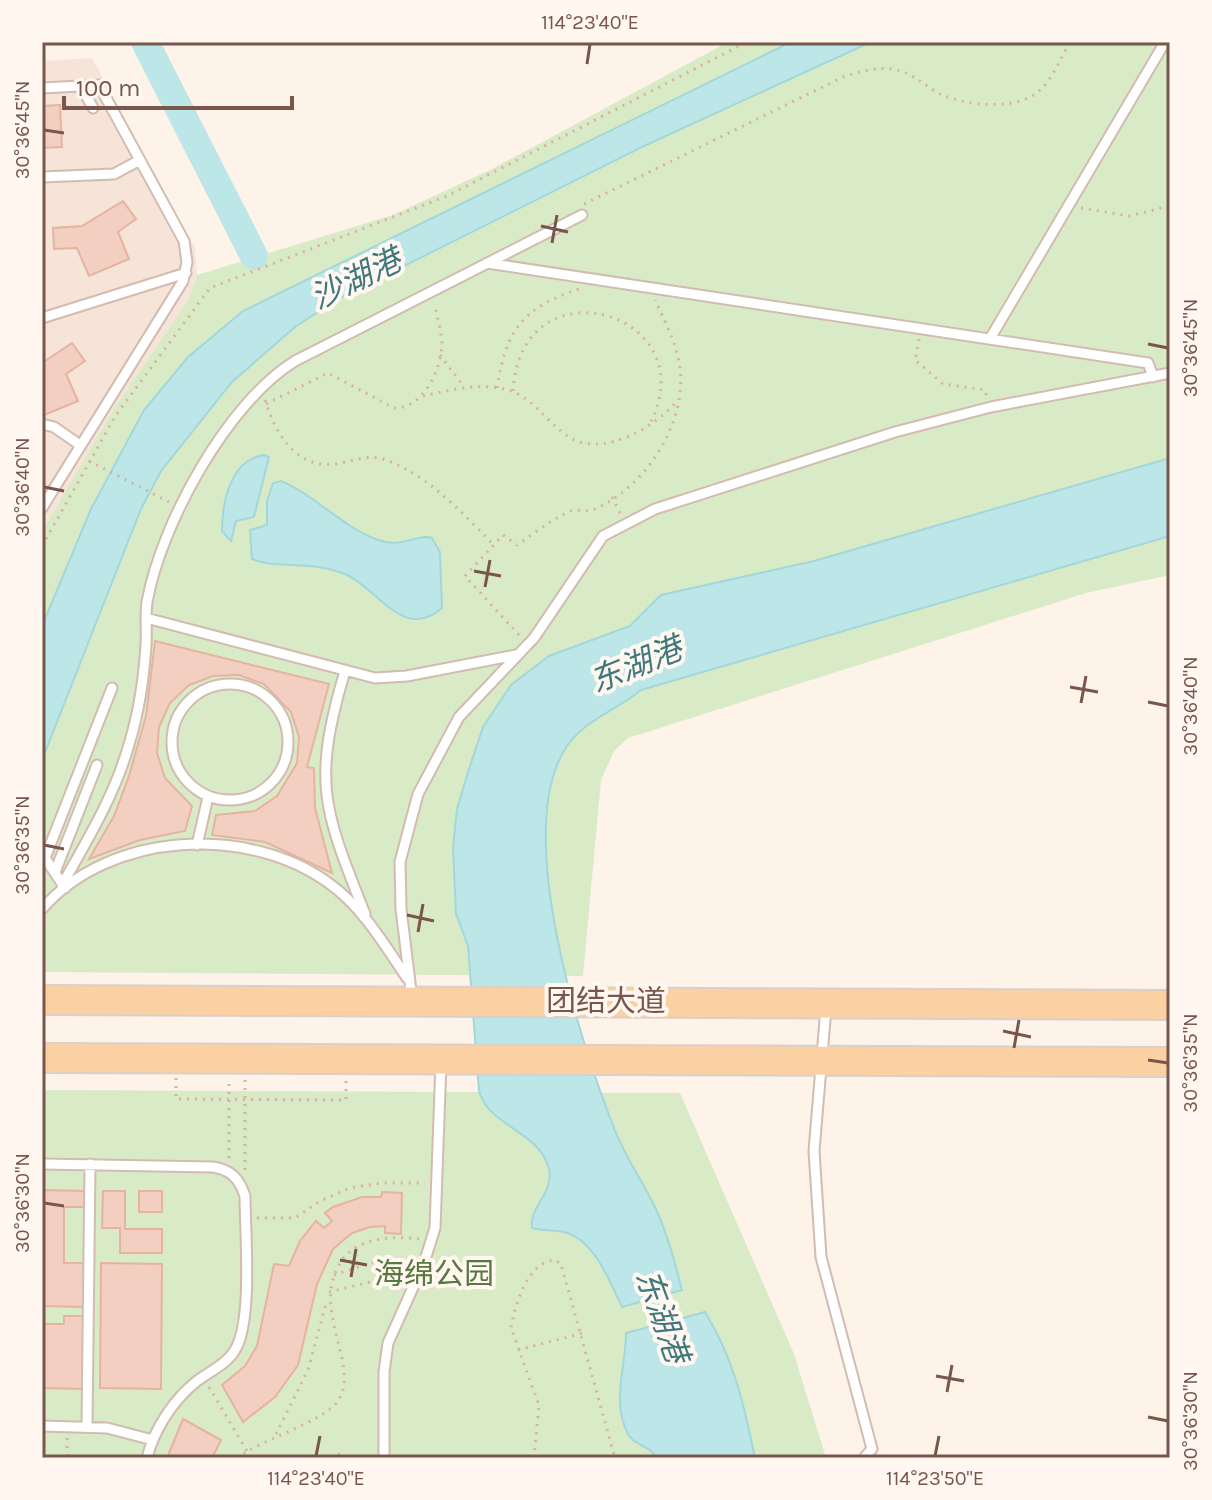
<svg xmlns="http://www.w3.org/2000/svg" width="1212" height="1500" font-family="Karla,'Noto Sans SC',sans-serif">
  <style>
    .residential { fill: #f5e4d7 }
    .green { fill: #d9ebc6 }
    .water { fill: #bce6e7; stroke: #a3d7d9; stroke-width: 2 }
    .lines { fill: none; stroke-linecap: round; stroke-linejoin: round }
    .river { stroke: #bce6e7; stroke-width: 28 }
    .building { fill: #f2cfc0; stroke: #e5b3a0; stroke-width: 2 }
    .service-casing { stroke: #d2bcb1; stroke-width: 13 }
    .primary-casing { stroke: #d9d0cd; stroke-width: 32 }
    .path { stroke: #d8b1a3; stroke-width: 3; stroke-dasharray: 2 6; stroke-linecap: butt }
    .service { stroke: #fff; stroke-width: 9 }
    .primary { stroke: #fbd0a2; stroke-width: 28 }
    .ticks { fill: none; stroke: #78564c; stroke-width: 3 }
    .labels { text-anchor: middle; dominant-baseline: central; stroke-width: 8; stroke-linejoin: round; paint-order: stroke }
    .street-label { font-size: 30px; fill: #78564c; stroke: #fff7f0 }
    .park-label { font-size: 30px; fill: #577841; stroke: #fff7f0 }
    .water-label { font-size: 32px; font-style: italic; fill: #3f797d; stroke: #fff7f0 }
    .neatline { fill: none; stroke: #78564c; stroke-width: 3 }
    .ticks-label { font-size: 20px; text-anchor: middle; fill: #78564c }
  </style>
  <rect width="100%" height="100%" fill="#fdf3e9"/>
  <path class="residential" d="M92 58 195 248 197 275 188 300 115 407 42 531V61Z"/>
  <path class="green" d="M728 42H1170V575L1086 593 628 738 614 751 601 780 583 976 42 972V531L115 407 188 300 197 275 393 215 492 169Z
    M42 1090 680 1093 794 1354 826 1458H42Z"/>
  <path class="water" d="M791 42H871L644 146 338 299 295 327 232 382 161 471 141 509 42 760V626L91 509 144 410 188 357 243 311Z
    M264 455 269 457 254 517 236 521 231 541 222 531C222 503 230 460 264 455Z
    M1170 458V536L641 690C616 711 583 720 565 749 513 833 580 1042 614 1128 625 1157 643 1182 656 1209 668 1236 675 1263 682 1290L622 1307C610 1282 594 1239 564 1232 553 1230 542 1231 532 1228 529 1206 554 1194 549 1169 540 1131 489 1127 479 1091L468 946 456 914 453 848 457 809 469 769 483 727 511 685 549 656 630 626 661 595 814 561Z
    M281 481C315 495 342 527 378 540 402 549 418 533 432 538L440 552 442 608C405 641 380 592 349 576 314 559 277 570 252 559L250 530 267 525V501L273 483Z
    M705 1312C734 1359 744 1405 755 1458H656C650 1445 634 1446 628 1434 611 1401 626 1368 626 1333Z"/>
  <g class="lines">
    <path class="river" d="M145 42 254 256
      M643 1263 678 1359"/>
  </g>
  <path class="building" d="M60 105 62 147 42 148V106Z
    M123 201 136 219 118 232 129 259 89 276 77 248 54 249 53 228 82 226Z
    M72 343 85 361 66 374 78 401 42 416V363Z
    M155 641 329 684 307 767 314 768 315 808 332 873 265 842 212 835 216 815 255 811 277 796 297 763 299 737 291 712 264 684 239 675 213 676 189 685 170 703 159 727 157 753 165 778 192 806 185 831 140 840 89 859 114 816 129 776 146 716Z
    M42 1190 85 1191V1207H64V1263H85V1307L43 1306V1324H64V1316H85L84 1389 42 1388Z
    M103 1191H125V1229H162V1253H120V1228H102Z
    M139 1191H162V1212H139Z
    M382 1192 402 1193 401 1234 385 1233V1226L370 1227 352 1233 333 1249 317 1284 298 1365 275 1397 243 1422 222 1385 245 1366 257 1346 274 1264 289 1266 300 1241 316 1221 324 1228 332 1221 325 1213 333 1207 362 1197H381Z
    M101 1263 162 1264 161 1389 100 1388Z
    M183 1419 221 1440 212 1458H167Z"/>
  <g class="lines">
    <g class="service-casing">
      <path id="service" d="M81 86 93 108
        M42 88 99 85 184 241 187 262 183 281 42 508
        M42 177 114 174 140 160
        M487 263 1148 363 1153 377
        M42 318 186 273
        M991 337 1165 42
        M42 424 54 427 80 445
        M146 618 375 678 407 676 516 655
        M345 671C312 783 323 808 365 914
        M172 742a58 58 0 1 1 116 0a58 58 0 1 1-116 0Z
        M197 845 208 797
        M55 872 97 765
        M62 885C88 839 116 793 130 741 139 711 144 676 146 645 147 630 145 616 147 602 161 524 227 403 295 361L582 215
        M65 888 45 858 112 688
        M42 909C110 831 249 824 330 884 363 908 384 944 407 978
        M412 999 401 909 400 862 418 794 459 717 534 638 603 536 655 509 895 432 991 407 1170 373
        M826 1008 814 1151 821 1257 872 1449 864 1458
        M42 1164 213 1167C231 1170 239 1178 245 1196 245 1232 253 1321 235 1350 227 1364 210 1371 197 1381 174 1399 154 1429 147 1458
        M42 1426 107 1428 153 1440
        M87 1426 90 1164
        M384 1458V1372L388 1343 424 1263 435 1228 441 1062"/>
    </g>
    <g class="primary-casing">
      <path id="primary" d="M42 1000 1170 1005
        M42 1058 1170 1062"/>
    </g>
    <path class="path" d="M584 204 843 77C861 71 879 66 897 70 914 74 925 86 940 94 966 106 1018 112 1041 89 1054 77 1061 57 1070 42
      M1081 208 1129 216 1170 206
      M919 339 915 360 943 384 985 390 987 398
      M440 355 464 387
      M497 388C506 330 522 308 579 289
      M513 391C521 256 710 314 649 425
      M423 396C450 390 481 382 508 390 534 398 545 420 566 435 600 460 654 428 676 402
      M265 400C275 432 295 469 335 464 351 462 367 454 383 459 428 474 462 513 494 545
      M266 404 328 373 394 408C423 409 442 369 442 342 441 330 437 317 435 305
      M89 461 169 502
      M612 497 621 515
      M42 546 116 415 210 288 447 196 747 42
      M519 635 465 576 503 535 517 545C533 534 550 521 568 512 576 508 584 512 592 510 644 490 687 424 680 368 677 344 665 322 655 300
      M176 1078V1099L346 1100V1079
      M229 1158V1078
      M245 1170V1078
      M257 1218H295L320 1201 350 1188 382 1183H425
      M334 1275 380 1260 411 1263
      M329 1292 370 1282 404 1281
      M518 1350 583 1333
      M209 1387 247 1451
      M276 1434 308 1370 327 1300
      M67 1438V1458
      M237 1458C260 1440 325 1421 338 1401 361 1367 312 1312 339 1265 355 1236 392 1236 421 1239
      M333 1458 336 1453 349 1458
      M534 1458 539 1405 511 1328C515 1305 527 1262 555 1260L561 1264 615 1458"/>
    <use href="#service" class="service"/>
    <use href="#primary" class="primary"/>
  </g>
  <path class="ticks" d="M587 64 590 44M44 130 64 133M541 226 568 232M552 243 557 215M1148 344 1168 348M44 487 64 491M474 571 501 576M485 587 490 560M1070 687 1098 692M1148 702 1168 706M1081 703 1086 676M44 845 64 849M407 915 434 921M418 932 423 904M1003 1031 1031 1037M1014 1048 1019 1020M1148 1060 1168 1063M44 1203 64 1206M340 1260 367 1265M351 1277 356 1249M936 1376 964 1381M947 1392 952 1365M1148 1417 1168 1421M316 1456 320 1436M935 1456 939 1436"/>
  <g class="labels">
    <g class="street-label">
      <text x="606" y="1001">团结大道</text>
    </g>
    <g class="park-label">
      <text x="434" y="1274">海绵公园</text>
    </g>
    <g class="water-label">
      <text transform="translate(356 279) rotate(-26)">沙湖港</text>
      <text transform="translate(636 665) rotate(-22)">东湖港</text>
      <text transform="translate(662 1316) rotate(70)">东湖港</text>
    </g>
  </g>
  <rect width="1212" height="1500" fill="none" stroke="#fff7f0" stroke-width="88"/>
  <path d="M64 96v12h228v-12" fill="none" stroke="#78564c" stroke-width="4"/>
  <text x="76" y="96" font-size="24" fill="#78564c" stroke="#fff7f0" stroke-width="6" paint-order="stroke">100 m</text>
  <rect x="44" y="44" width="1124" height="1412" class="neatline"/>
  <g class="ticks-label">
    <text x="590" y="29">114°23'40"E</text>
    <text transform="translate(22 130) rotate(-90)" y="7">30°36'45"N</text>
    <text transform="translate(1190 348) rotate(-90)" y="7">30°36'45"N</text>
    <text transform="translate(22 487) rotate(-90)" y="7">30°36'40"N</text>
    <text transform="translate(1190 706) rotate(-90)" y="7">30°36'40"N</text>
    <text transform="translate(22 845) rotate(-90)" y="7">30°36'35"N</text>
    <text transform="translate(1190 1063) rotate(-90)" y="7">30°36'35"N</text>
    <text transform="translate(22 1203) rotate(-90)" y="7">30°36'30"N</text>
    <text transform="translate(1190 1421) rotate(-90)" y="7">30°36'30"N</text>
    <text x="316" y="1485">114°23'40"E</text>
    <text x="935" y="1485">114°23'50"E</text>
  </g>
</svg>
